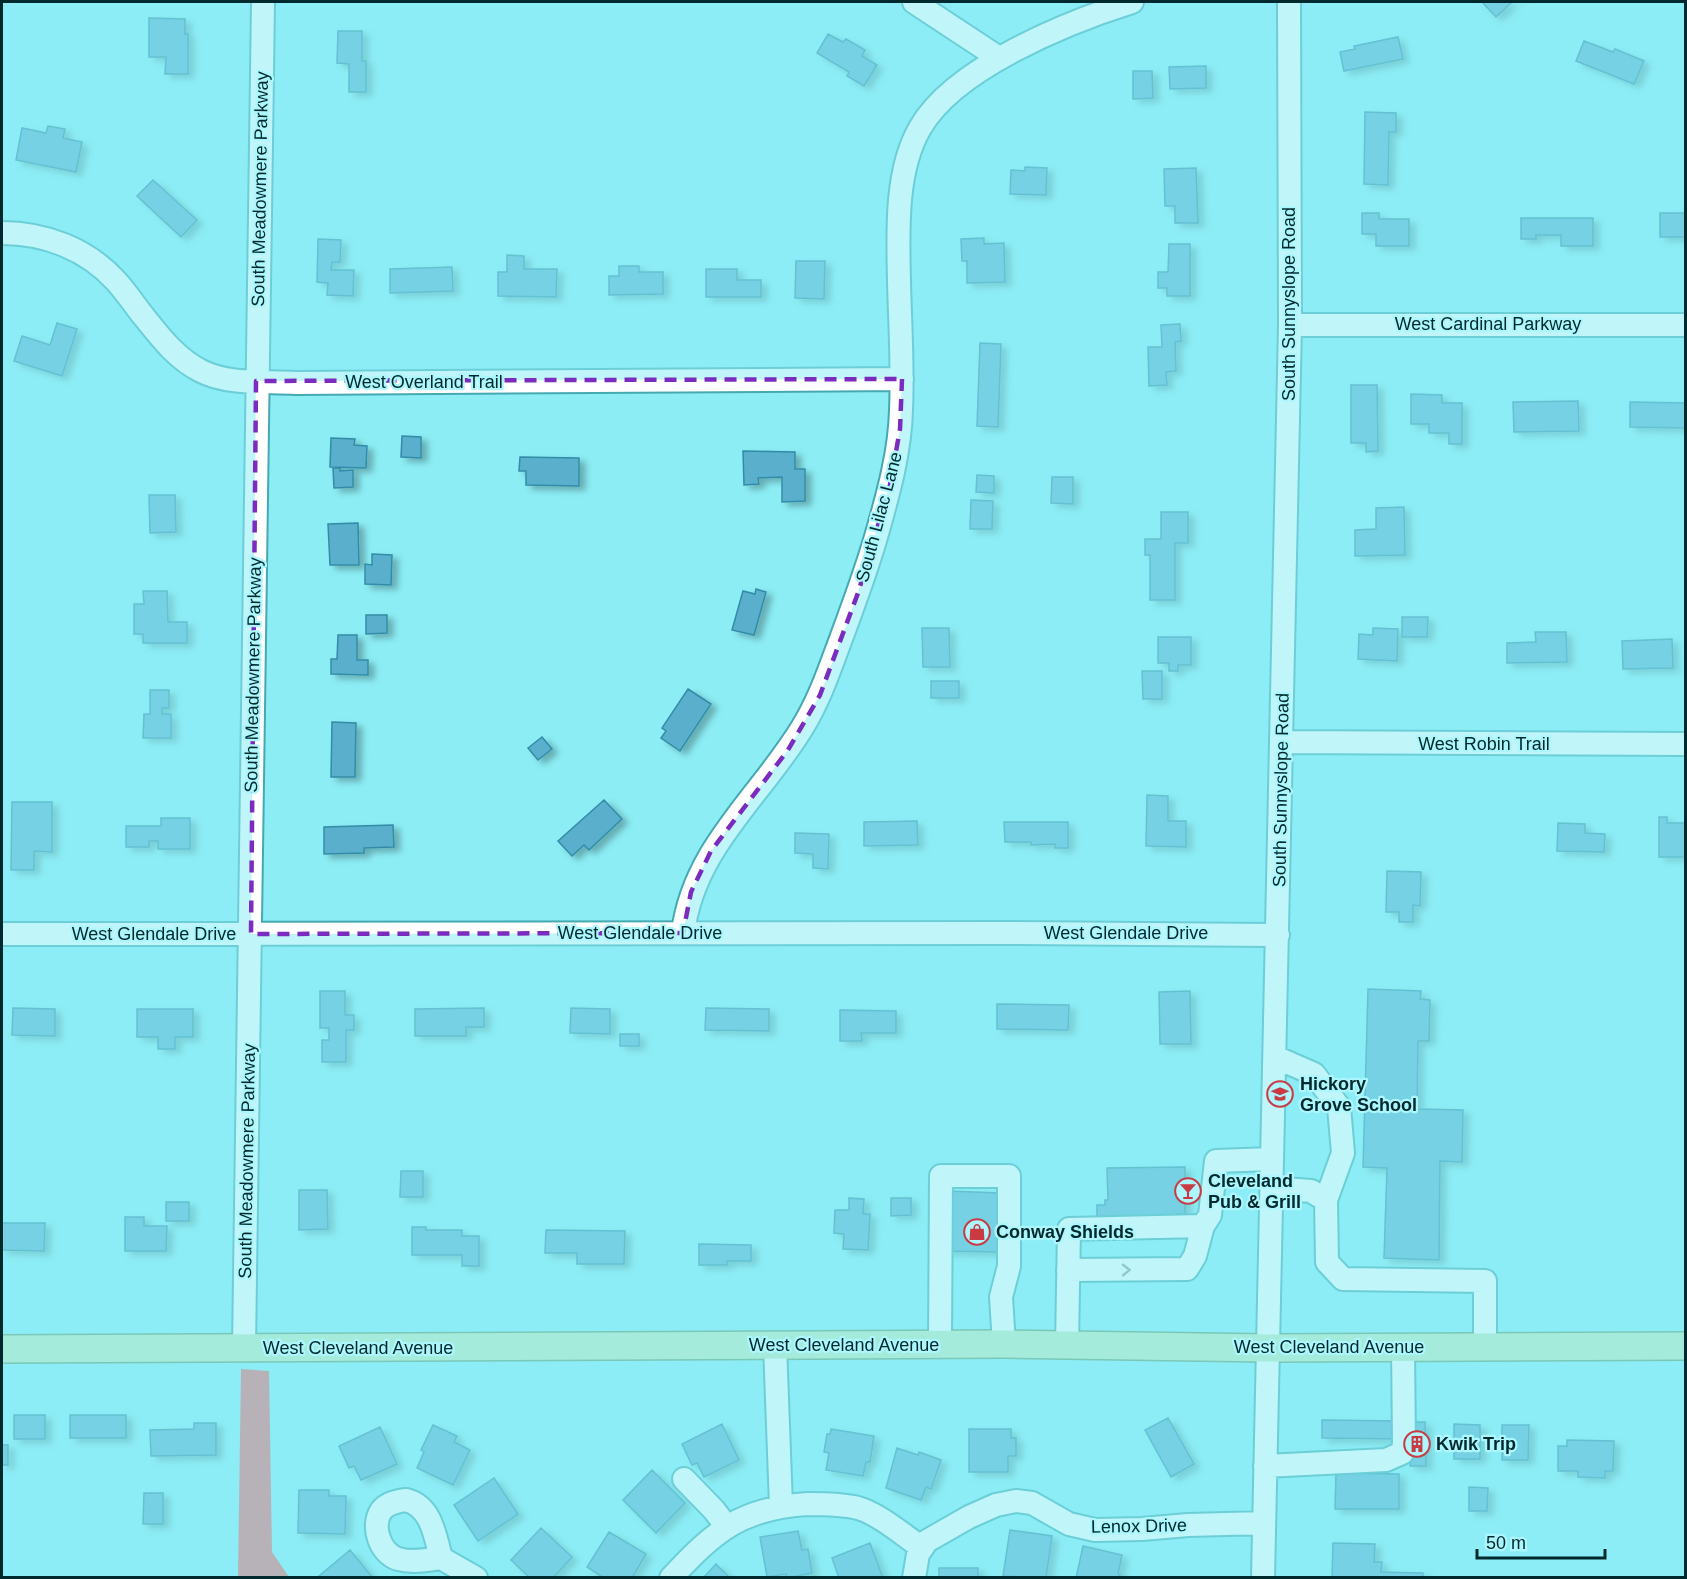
<svg xmlns="http://www.w3.org/2000/svg" width="1687" height="1579" font-family="Helvetica,sans-serif">
  <style>
    .forest { fill: #ea6b6a }
    .building { fill: #5ab0cc; stroke: #338ca7; stroke-width: 1.5; filter: url(#shadow) }
    .lines { fill: none; stroke-linecap: round; stroke-linejoin: round }
    .minor-casing { stroke: #45a9b1; stroke-width: 26 }
    .major-casing { stroke: #629b6e; stroke-width: 30 }
    .minor { stroke: #fff; stroke-width: 22 }
    .major { stroke: #c1e8bd; stroke-width: 27 }
    .oneway { stroke: #8c9fa0 }
    .marked { fill: none; stroke: #7b2cbf; stroke-width: 4.5; stroke-dasharray: 12 8; stroke-linejoin: round }
    .labels { text-anchor: middle; dominant-baseline: central; stroke-width: 4.5; stroke-linejoin: round; paint-order: stroke }
    .street-label { font-size: 18px; fill: #00292d; stroke: #acf7fd }
    .poi-label { font-size: 18px; font-weight: bold; fill: #00292d; stroke: #acf7fd; text-anchor: start }
  </style>
  <defs>
    <filter id="shadow"><feDropShadow dx="6" dy="4" stdDeviation="3" flood-color="#0004"/></filter>
  </defs>
  <rect width="100%" height="100%" fill="#8cedf5"/>
  <path class="forest" d="M241 1369 269 1371 272 1552 289 1577H238Z"/>
  <path class="building" d="M1482 2H1512L1496 17Z
    M149 18 185 19V34H188V74H165L166 57H149Z
    M338 31H362V61H366V92H349V64L337 63Z
    M828 34 843 42 846 39 865 50 862 56 877 65 864 86 847 76 849 72 817 53Z
    M1398 37 1403 59 1344 71 1340 52 1355 49 1354 46Z
    M1584 41 1613 52 1615 49 1644 61 1634 84 1576 61Z
    M1206 66V88L1170 89 1169 67Z
    M1133 71H1152L1153 98 1133 99Z
    M1365 112 1396 113V132H1389L1388 185 1364 184Z
    M48 126 65 129 63 138 82 142 76 172 16 160 22 128 46 133Z
    M1025 167 1047 168 1046 195 1010 194 1011 170 1025 171Z
    M1196 168 1198 223H1175V206H1165L1164 169Z
    M153 180 197 220 181 237 137 196Z
    M1362 213H1379V219H1409V246H1376V234H1362Z
    M1660 213H1686V237H1660Z
    M1521 218H1593V246H1561V235H1536V239H1521Z
    M984 238V244L1004 243 1005 282 967 283V261H962L961 239Z
    M318 239 341 240 340 262H332L331 270H354L353 296 327 295 328 283 317 282Z
    M1169 244H1190V296H1167V288H1158V272H1168Z
    M507 255 524 256V269H557L556 297 498 296V272H507Z
    M796 261H825L824 299 795 298Z
    M619 266H639V272H663V294L609 295V276H619Z
    M452 267 453 291 390 293V269Z
    M706 269H737V280H761V297H706Z
    M57 323 77 329 62 376 14 361 22 336 50 345Z
    M1180 324 1181 341 1175 342 1176 371 1166 372 1167 385 1149 386 1148 347H1162L1161 325Z
    M980 343 1001 344 998 427 977 426Z
    M1351 385H1377L1378 451 1366 452V443H1351Z
    M1411 394 1442 395V403H1462V444H1449V433H1429V424H1411Z
    M1578 401 1579 431 1514 432 1513 402Z
    M1630 402 1686 403V428L1630 427Z
    M402 436 421 437V458L401 457Z
    M331 438 355 439 354 445 367 446 366 468 330 467Z
    M743 451 795 452V469H805V501L782 502V477L758 478 759 484 744 485Z
    M520 457 579 458V486L526 485V471H519Z
    M333 468H340V471L353 470V487L334 488Z
    M977 475 994 476V493L976 492Z
    M1052 477H1073V504L1051 503Z
    M149 495H175L176 532 150 533Z
    M971 500 993 501 992 529H970Z
    M1404 507 1405 555 1355 556V530L1376 529V508Z
    M1161 512H1188V543H1175V600H1150V555H1145V539H1161Z
    M358 523 359 565H330L328 524Z
    M372 554 392 555 391 585 365 584V564L372 565Z
    M756 589 766 592 754 635 732 630 743 591 755 594Z
    M143 591H167L168 622H187V643H143V634H134V604H144Z
    M366 615H387V633L366 634Z
    M1402 617H1428L1427 637H1402Z
    M922 628H949L950 667H923Z
    M1373 628 1398 629 1397 661 1358 659 1359 634 1373 635Z
    M1535 632H1566L1567 662 1507 663V643L1536 642Z
    M338 635H357V660H368V675L331 674V659H337Z
    M1158 637H1191V665H1178V671H1169V663H1158Z
    M1672 639 1673 668 1623 669 1622 641Z
    M1142 671H1162V699H1143Z
    M931 681H959V698H931Z
    M688 689 711 704 680 751 661 738 666 731 662 728Z
    M150 690H169V708H162V714H171V738H143L144 714H150Z
    M332 722 356 723 355 777H331Z
    M542 737 552 749 538 760 528 748Z
    M1147 795 1168 796V821H1186V847L1146 846Z
    M604 800 622 819 589 850 584 845 572 856 558 841Z
    M12 802H52V852L34 851V870H11Z
    M1659 817H1667V823H1686V857H1659Z
    M161 818H190V849H158V841H149V847H126V826H161Z
    M917 821 918 845 864 846V822Z
    M1004 822H1068V848H1055V844L1031 845V842H1005Z
    M1558 823 1585 824V833L1605 834 1604 852 1557 851Z
    M393 825 394 847 364 848V853L324 854V827Z
    M795 833 829 834 828 869 813 868V854L795 853Z
    M1387 871 1421 872 1420 906 1413 905V922H1399V912H1386Z
    M1368 989 1421 991 1420 999 1430 1000 1429 1041H1418L1417 1109 1463 1110 1462 1162 1440 1161 1439 1260 1384 1258 1387 1168 1363 1167Z
    M320 991H345V1015H354V1030H346V1062H322V1040H329V1028H320Z
    M1190 991 1191 1044H1160L1159 992Z
    M997 1004 1069 1005 1068 1030 997 1029Z
    M13 1008 55 1009V1036L12 1035Z
    M484 1008V1027H466V1036H415V1009Z
    M571 1008 610 1009V1034L570 1033Z
    M706 1008 769 1009V1031L705 1030Z
    M137 1009H193V1037H175V1049H158V1037H137Z
    M840 1010 896 1011V1033H861L862 1041H840Z
    M620 1034H639V1046H620Z
    M1185 1167V1214H1177V1222H1097V1205H1105V1200H1108L1107 1168Z
    M401 1171H423V1197H400Z
    M299 1190H327L328 1229 299 1230Z
    M946 1191 1001 1193 999 1252 945 1251Z
    M849 1198 864 1199 863 1214H870L868 1250 843 1249 844 1234 834 1233 835 1210H849Z
    M891 1198H911V1215L891 1216Z
    M166 1202H189V1221H166Z
    M125 1217H144V1226H167L166 1251H125Z
    M2 1223H45L44 1251 2 1250Z
    M412 1227H426V1230H462V1236H479V1266H462V1255H412Z
    M546 1230 625 1231 624 1264H577V1253H545Z
    M699 1244 751 1245V1261H727V1265H699Z
    M14 1415H45V1439H14Z
    M70 1415H126V1438H70Z
    M1168 1418 1194 1464 1171 1477 1145 1430Z
    M1322 1420 1400 1421V1439L1322 1438Z
    M1409 1422H1425L1426 1466H1410Z
    M194 1423H216V1455L151 1456 150 1430 194 1429Z
    M722 1424 739 1460 704 1477 697 1463 692 1465 682 1444Z
    M1454 1424 1480 1425V1459H1454Z
    M433 1425 457 1436 454 1442 470 1450 453 1485 417 1468 424 1452 421 1450Z
    M1502 1425H1529L1528 1460H1502Z
    M380 1427 397 1464 361 1480 354 1466 349 1468 339 1446Z
    M831 1429 874 1436 870 1462H866L863 1476 826 1470 829 1453 824 1452 827 1434H830Z
    M969 1429H1011V1438H1016V1456H1008V1472H969Z
    M1567 1440 1614 1441 1613 1471H1605V1478L1578 1477V1471H1558V1446H1567Z
    M2 1445H8V1465H2Z
    M897 1448 918 1455 919 1452 941 1460 931 1489 926 1487 921 1500 886 1488Z
    M652 1470 685 1503 656 1533 623 1500Z
    M1336 1473 1399 1474V1509H1335Z
    M494 1478 518 1514 478 1541 454 1505Z
    M1469 1487 1488 1488 1487 1511H1469Z
    M299 1490H329V1496H346L345 1534 298 1533Z
    M144 1493H163V1524H143Z
    M541 1528 572 1557 553 1578H530L511 1560Z
    M1010 1530 1052 1536 1046 1578 1003 1576Z
    M798 1531 802 1550 808 1549 812 1573 787 1578 786 1574 767 1577 760 1537Z
    M609 1532 646 1554 632 1578H604L587 1567Z
    M870 1543 883 1578H839L832 1558Z
    M1333 1543 1375 1544 1374 1562H1382L1381 1572 1423 1573V1578H1332Z
    M1083 1546 1122 1555 1118 1574 1120 1575V1578H1076Z
    M350 1550 373 1578H320L319 1576Z
    M716 1564 730 1578H703Z
    M939 1568H978V1578H939Z"/>
  <g class="lines">
    <g class="minor-casing">
      <path id="minor" d="M914 2 999 58
        M2 233C45 233 87 249 116 281 127 293 135 306 145 318 161 338 177 359 201 371 228 385 265 381 296 383L902 379
        M1290 325H1686
        M1282 742 1686 744
        M683 933C693 849 760 797 802 728 820 699 830 668 842 636 855 601 868 566 878 530 889 491 900 451 901 410 903 367 900 324 899 281 898 233 895 171 920 128 954 68 1068 22 1132 2
        M2 934 1015 933 1278 935
        M1275 1057 1314 1074 1339 1107 1343 1153 1326 1200
        M1271 1188 1311 1191 1326 1200 1327 1262 1343 1279 1485 1281V1346
        M1068 1270 1187 1269 1195 1256 1203 1226 1210 1215 1216 1161 1272 1159
        M775 1345 781 1506
        M940 1345 941 1176H1009V1266L1001 1297 1004 1344
        M1067 1345 1069 1229 1203 1226
        M244 1348 263 2
        M1265 1466 1386 1460 1402 1453 1404 1444 1403 1347
        M684 1479 714 1510 727 1527
        M406 1500C431 1506 435 1535 441 1558 428 1560 412 1563 398 1559 380 1553 371 1527 381 1511 387 1503 397 1501 406 1500Z
        M441 1558 476 1578
        M671 1578C715 1531 741 1508 808 1504 824 1504 842 1504 858 1508 879 1514 903 1535 921 1547
        M914 1578 918 1554 927 1541 969 1517 996 1505 1016 1501 1032 1503 1069 1524 1095 1530 1142 1529 1188 1525 1264 1523
        M1263 1578 1290 325 1289 2"/>
    </g>
    <g class="major-casing">
      <path id="major" d="M2 1349 1004 1344 1268 1348 1686 1346"/>
    </g>
    <use href="#minor" class="minor"/>
    <use href="#major" class="major"/>
  </g>
  <defs><path id="oneway-chevron" d="M-2-3.5L2.5 0L-2 3.5" fill="none" stroke-width="1.6" stroke-linecap="round" stroke-linejoin="round" transform="scale(1.5)"/></defs>
  <use class="oneway" href="#oneway-chevron" transform="translate(1126 1270) rotate(-1)"/>
  <path d="M0 0H1687V1579H0ZM902 379 900 429 890 485 858 593 820 695 788 750 711 851 691 892 683 933 251 934 256 381Z" fill="#8cedf5" fill-opacity=".55" fill-rule="evenodd"/>
  <path class="marked" d="M902 379 900 429 890 485 858 593 820 695 788 750 711 851 691 892 683 933 251 934 256 381Z"/>
  <defs>
    <g id="school-ring" transform="scale(1.35)"><circle r="9.5" fill="#acf7fd" stroke="#ca3a42" stroke-width="1.5"/><path d="M0-5L7-2L0 1L-7-2ZM-4 1L0 2.5L4 1V4Q0 6-4 4Z" fill="#ca3a42"/></g>
    <g id="bar-ring" transform="scale(1.35)"><circle r="9.5" fill="#acf7fd" stroke="#ca3a42" stroke-width="1.5"/><path d="M-6-5H6L.8 .8V4.5H3.5V6h-7V4.5H-.8V.8Z" fill="#ca3a42"/></g>
    <g id="shop-ring" transform="scale(1.35)"><circle r="9.5" fill="#acf7fd" stroke="#ca3a42" stroke-width="1.5"/><path d="M-5-2.5h2.3a2.7 3.5 0 0 1 5.4 0H5L5.5 6h-11ZM-1.5-2.5h3a1.5 2.3 0 0 0-3 0Z" fill="#ca3a42"/></g>
    <g id="building-ring" transform="scale(1.35)"><circle r="9.5" fill="#acf7fd" stroke="#ca3a42" stroke-width="1.5"/><path d="M-4-6H4V6H1V3H-1V6H-4ZM-2.5-4.3h1.7v1.8h-1.7ZM.8-4.3h1.7v1.8H.8ZM-2.5-1h1.7V.8h-1.7ZM.8-1h1.7V.8H.8Z" fill="#ca3a42"/></g>
  </defs>
  <g fill-rule="evenodd">
    <use href="#school-ring" x="1280" y="1094"/>
    <use href="#bar-ring" x="1188" y="1191"/>
    <use href="#shop-ring" x="977" y="1232"/>
    <use href="#building-ring" x="1417" y="1444"/>
  </g>
  <g class="labels">
    <g class="street-label">
      <text transform="translate(260 189) rotate(-89)">South Meadowmere Parkway</text>
      <text transform="translate(1289 304) rotate(-90)">South Sunnyslope Road</text>
      <text x="1488" y="324">West Cardinal Parkway</text>
      <text x="424" y="382">West Overland Trail</text>
      <text transform="translate(879 517) rotate(-75)">South Lilac Lane</text>
      <text transform="translate(253 675) rotate(-89)">South Meadowmere Parkway</text>
      <text x="1484" y="744">West Robin Trail</text>
      <text transform="translate(1281 790) rotate(-89)">South Sunnyslope Road</text>
      <text x="640" y="933">West Glendale Drive</text>
      <text x="1126" y="933">West Glendale Drive</text>
      <text x="154" y="934">West Glendale Drive</text>
      <text transform="translate(247 1161) rotate(-89)">South Meadowmere Parkway</text>
      <text x="844" y="1345">West Cleveland Avenue</text>
      <text x="1329" y="1347">West Cleveland Avenue</text>
      <text x="358" y="1348">West Cleveland Avenue</text>
      <text transform="translate(1139 1526) rotate(-1)">Lenox Drive</text>
    </g>
    <g class="poi-label">
      <text x="1300" y="1084">Hickory<tspan x="1300" dy="21">Grove School</tspan></text>
      <text x="1208" y="1181">Cleveland<tspan x="1208" dy="21">Pub &amp; Grill</tspan></text>
      <text x="996" y="1232">Conway Shields</text>
      <text x="1436" y="1444">Kwik Trip</text>
    </g>
  </g>
  <rect width="1687" height="1579" fill="none" stroke="#00292d" stroke-width="6"/>
  <path d="M1477 1549v9h128v-9" fill="none" stroke="#00292d" stroke-width="3"/>
  <text x="1486" y="1549" font-size="18" fill="#00292d" stroke="#acf7fd" stroke-width="4.5" paint-order="stroke">50 m</text>
</svg>
